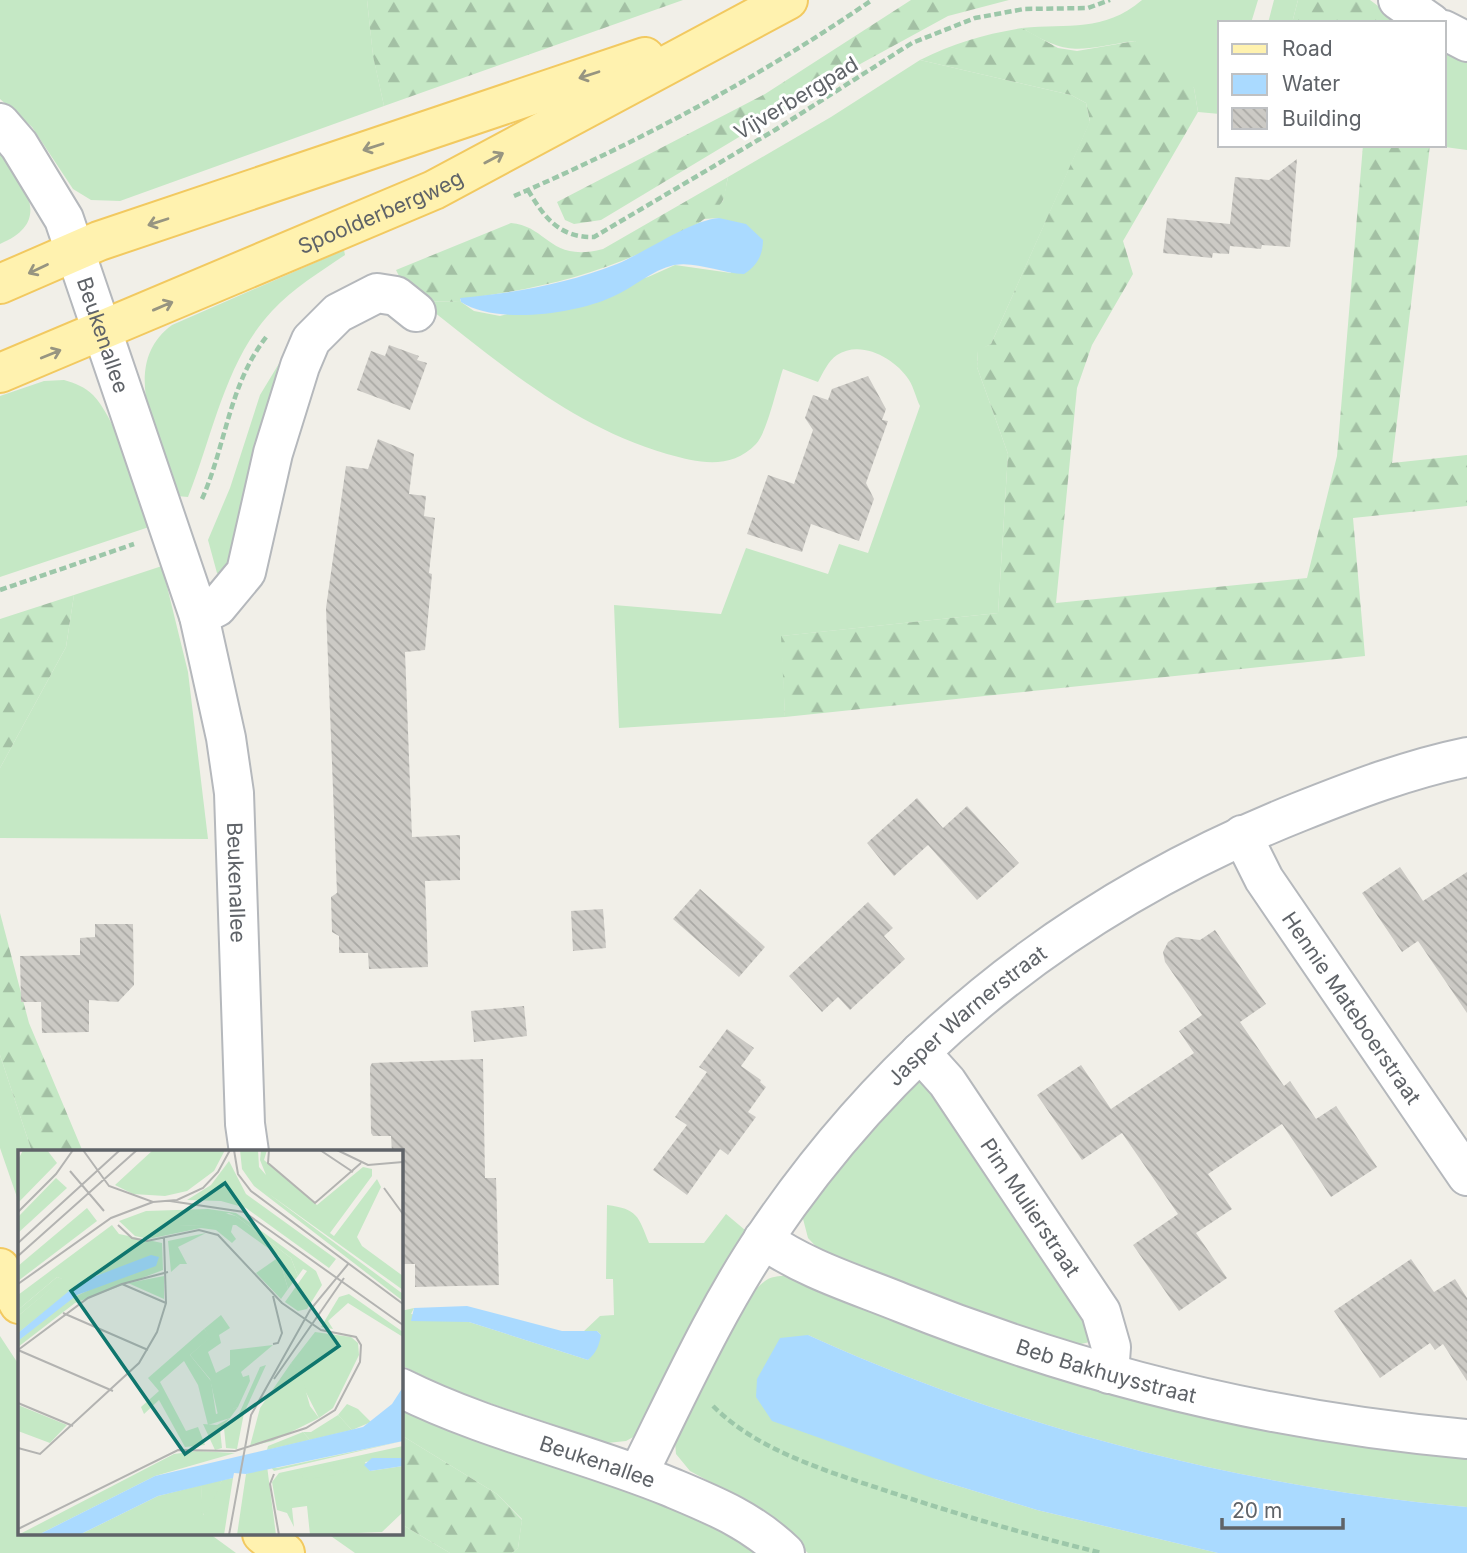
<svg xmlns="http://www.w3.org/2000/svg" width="1467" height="1553" font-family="Inter,sans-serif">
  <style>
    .grass { fill: #c5e8c5 }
    .forest { fill: url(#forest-firs) }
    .water { fill: #aadaff }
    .building { fill: url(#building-back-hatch) }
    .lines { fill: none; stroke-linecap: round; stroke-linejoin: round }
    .minor-casing { stroke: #b5b8bc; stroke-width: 42 }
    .major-casing { stroke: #f2c960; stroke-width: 42 }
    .path { stroke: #9cc7a9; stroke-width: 4.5; stroke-dasharray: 7 3.5; stroke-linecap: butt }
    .minor { stroke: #fff; stroke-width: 38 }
    .major { stroke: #fff2af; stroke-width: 38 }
    .oneway { stroke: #979581 }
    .labels { text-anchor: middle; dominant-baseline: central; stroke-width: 6; stroke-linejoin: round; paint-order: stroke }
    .street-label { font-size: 21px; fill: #5f6368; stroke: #fff }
    .inset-road { fill: none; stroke: #b3b3b1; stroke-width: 2 }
    .view { fill: #0f766e; fill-opacity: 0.15; stroke: #0f766e; stroke-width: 3.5 }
    .inset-edge { fill: none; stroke: #5f6368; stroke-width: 3.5 }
  </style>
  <defs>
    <pattern id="forest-firs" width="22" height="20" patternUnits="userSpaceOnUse" patternTransform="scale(1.75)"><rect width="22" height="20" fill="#c5e8c5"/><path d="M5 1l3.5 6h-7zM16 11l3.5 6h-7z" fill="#a3c0a4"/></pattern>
    <pattern id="building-back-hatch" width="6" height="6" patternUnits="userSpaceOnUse" patternTransform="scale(1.75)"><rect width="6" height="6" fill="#cccac5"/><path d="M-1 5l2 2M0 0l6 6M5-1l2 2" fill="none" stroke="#a9a8a4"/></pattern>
  </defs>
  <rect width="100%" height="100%" fill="#f1efe8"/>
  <path class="grass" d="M0 0H367L373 55 384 106 120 201 91 200 73 189 32 127 0 99Z
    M1142 0H1258L1251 23H1220V114L1198 112 1194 88 1135 41C1081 48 1072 59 1022 28 1069 23 1103 33 1142 0Z
    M1274 0H1298L1292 23H1268Z
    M1444 49 1467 58V150L1430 145H1444Z
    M920 60 1071 95 1086 103 1090 122 991 344 978 351 977 367 1008 454 998 613 782 636 785 717 619 728 614 605 721 614 746 548 828 574 839 544 868 553 920 406C916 398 914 388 909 380 896 359 861 339 837 355 828 361 823 373 818 382L783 369C777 386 767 433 756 444 731 470 699 463 667 454 571 426 498 362 420 301L461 302 474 311 500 316 648 277 675 265 731 273 719 218 704 219 723 201 728 177 831 117Z
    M0 151C23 184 55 221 0 244Z
    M344 250 345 255C320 272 293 288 272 311 225 361 213 435 188 497L177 496C161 443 116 366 172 325Z
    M292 342 237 562 223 576 217 573 208 540 230 488 260 395Z
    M64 380C75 383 85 387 93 395 118 421 137 492 149 527L0 577V396L44 381Z
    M162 566 188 672 208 839 0 838V768L66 647 74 595Z
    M0 1055 32 1152H19V1203L0 1148Z
    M918 1081 938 1092 1093 1318 1090 1342 1067 1347 824 1255 808 1238 802 1215 883 1111Z
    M607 1205C638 1209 638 1216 649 1243H704L726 1214 745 1230 637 1435 626 1441 607 1443 451 1390 401 1365V1311L414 1308 411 1314 469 1322 588 1360 601 1335 597 1331 582 1333 600 1316 614 1315 613 1279H606Z
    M789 1275 1467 1453V1507C1247 1488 1009 1427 808 1335L935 1479 1037 1510 1218 1553H808L756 1507 690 1471 676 1454 675 1442C693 1401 732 1302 768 1279 774 1276 782 1276 789 1275Z
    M0 1336 19 1365V1534H210L236 1553H0Z
    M401 1408 680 1506 746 1544 755 1553H512L518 1548 522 1519 497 1494 401 1435Z
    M401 1524 450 1553H355L328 1534H401Z"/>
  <path class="forest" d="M367 0H683L384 106 373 56Z
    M911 0H1009L948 16 862 63 601 220 574 224 565 220 557 202 765 94Z
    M1298 0H1370L1401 23H1292Z
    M1022 28 1058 48 1077 51 1135 41 1160 53 1185 73 1194 88 1198 112 1123 241 1133 274 1092 345 1077 388 1056 603 1307 578 1337 456 1363 145H1430L1392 463 1467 455V506L1353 518 1365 656 785 717 781 636 998 613 1008 454 977 367 978 350 991 344 1090 121 1086 103 1071 95 920 60C954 43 985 34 1022 28Z
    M728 177C726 184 726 196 722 202 710 218 691 228 674 237 606 273 537 290 460 299L461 302 420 301 403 284 396 270 511 223C548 226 549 263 603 249Z
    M74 595 66 647 0 768V619Z
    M0 913 29 1023 83 1152H32L0 1055Z
    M401 1435 497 1494 522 1520 518 1548 512 1553H450L401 1524Z"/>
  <path class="water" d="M719 218 746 224 763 240C763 255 757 266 744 274 721 273 696 261 674 265 652 270 633 288 612 297 575 314 496 325 461 302L460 298C515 293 566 284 617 264 646 252 691 220 719 218Z
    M467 1306 562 1331H597L601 1335C599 1346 596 1353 588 1360L469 1322 411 1321 414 1308Z
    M808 1335C1009 1427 1247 1488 1467 1507V1553H1218L1037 1510 935 1479 772 1421 756 1397 757 1379 780 1338Z"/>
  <path class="building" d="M1297 159 1290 247 1262 245 1261 249 1230 246 1229 254 1213 253 1212 258 1163 253 1167 218 1230 224 1235 177 1269 180Z
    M389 345 419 356 417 360 427 363 410 410 357 390 371 351 385 356Z
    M868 376 886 409 882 420 888 421 866 483 874 499 859 541 811 524 802 552 747 534 768 475 794 484 813 430 805 418 813 395 828 400 832 389Z
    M378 439 414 454 409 494 426 496 424 516 435 518 429 573 432 574 425 650 405 652 412 837 460 835V880L425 881 428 967 369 969 368 953H339V936L332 932 331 897 337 893 326 608 346 466 368 469Z
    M917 798 943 828 967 806 1019 863 977 900 928 845 894 876 867 843Z
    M1400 867 1423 901 1467 872V1013L1418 941 1402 952 1362 893Z
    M700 889 765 947 739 977 673 919Z
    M868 902 893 928 884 936 905 959 850 1010 838 997 822 1012 789 976Z
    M603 909 606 948 573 951 571 911Z
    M95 924H133L134 985 118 1002 89 1000V1032L42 1033 41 1002H21L20 956 80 955V938L95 937Z
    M1215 930 1266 1004 1240 1022 1284 1086 1290 1081 1316 1119 1336 1106 1377 1167 1331 1197 1282 1124 1208 1174 1232 1209 1196 1233 1227 1278 1179 1311 1133 1245 1178 1214 1122 1133 1082 1160 1037 1095 1081 1065 1111 1109 1194 1053 1179 1031 1202 1015 1165 962 1163 952 1168 942 1176 937 1200 940Z
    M524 1006 527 1036 474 1042 471 1011Z
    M727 1029 754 1048 741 1066 761 1080 760 1082 766 1087 748 1112 756 1117 728 1155 720 1149 687 1195 653 1170 687 1125 675 1117 707 1072 699 1067Z
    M483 1059 485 1178H496L499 1285 415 1287V1264H403L401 1152H392L391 1136H373L371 1133 370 1067 372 1063Z
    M1411 1259 1434 1292 1455 1279 1467 1298V1381L1443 1344 1435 1350 1430 1343 1380 1378 1334 1311Z"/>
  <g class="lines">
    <g class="minor-casing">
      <g id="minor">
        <path d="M1398 0 1431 23"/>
        <path d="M1444 30 1467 42"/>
        <path id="s1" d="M0 123 19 145 64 219 199 616 226 738 234 793 245 1124 249 1152"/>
        <path d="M199 616 217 607 246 572 273 453 300 366 311 340 338 313 377 293 396 296 416 312"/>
        <path id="s2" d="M1242 835 1264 879 1467 1176"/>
        <path id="s3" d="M920 1052 947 1082 1101 1312 1111 1347 1109 1374"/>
        <path id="s4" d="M763 1239C805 1269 855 1284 902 1303 1082 1375 1274 1422 1467 1439"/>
        <path id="s5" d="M401 1388C487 1431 582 1451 670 1487 713 1505 751 1520 785 1553"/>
        <path id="s6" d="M638 1474C678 1394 715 1311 765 1237 898 1040 1078 900 1299 812 1354 790 1409 769 1467 757"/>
      </g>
    </g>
    <g class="major-casing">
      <g id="major">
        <path d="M0 284 99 241 645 57"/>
        <path id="s7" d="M0 373 434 190 788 0"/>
        <path d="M0 1268 19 1304"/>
        <path d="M262 1534 285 1553"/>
      </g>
    </g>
    <path class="path" d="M528 190C544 217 559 238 594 237L775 130 912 43 975 18 1024 9 1088 8 1110 0
      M514 196C639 142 760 77 872 0
      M202 499C226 445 229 384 267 336
      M0 590 134 544
      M713 1406C759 1452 830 1472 890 1492 960 1515 1031 1536 1102 1553"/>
    <use href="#minor" class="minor"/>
    <use href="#major" class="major"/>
  </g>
  <defs><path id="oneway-shaft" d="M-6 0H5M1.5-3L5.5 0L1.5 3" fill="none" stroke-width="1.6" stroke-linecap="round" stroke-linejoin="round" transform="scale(1.75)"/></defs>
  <g class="oneway">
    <use href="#oneway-shaft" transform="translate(589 75) rotate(162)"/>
    <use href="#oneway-shaft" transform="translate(373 147) rotate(162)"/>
    <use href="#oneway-shaft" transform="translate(494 158) rotate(-28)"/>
    <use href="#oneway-shaft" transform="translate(158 222) rotate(162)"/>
    <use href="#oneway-shaft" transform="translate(38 269) rotate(155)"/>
    <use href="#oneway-shaft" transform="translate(163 306) rotate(-23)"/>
    <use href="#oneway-shaft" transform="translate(51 354) rotate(-22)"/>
  </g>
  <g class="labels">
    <g class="street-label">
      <text transform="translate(796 98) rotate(-31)">Vijverbergpad</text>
      <text stroke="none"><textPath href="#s7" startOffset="413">Spoolderbergweg</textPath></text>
      <text stroke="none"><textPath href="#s1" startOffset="238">Beukenallee</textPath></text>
      <text stroke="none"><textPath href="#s1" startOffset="805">Beukenallee</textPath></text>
      <text stroke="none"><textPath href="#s2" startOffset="205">Hennie Mateboerstraat</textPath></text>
      <text stroke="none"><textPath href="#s6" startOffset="570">Jasper Warnerstraat</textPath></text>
      <text stroke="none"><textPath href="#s3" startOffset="191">Pim Mulierstraat</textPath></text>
      <text stroke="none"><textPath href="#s4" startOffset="369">Beb Bakhuysstraat</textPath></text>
      <text stroke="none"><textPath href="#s5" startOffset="210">Beukenallee</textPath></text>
    </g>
  </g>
  <g transform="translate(18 1150)">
    <rect width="385" height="385" fill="#f1efe8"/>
    <path d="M5 0H29L39 13 0 53V10ZM135 0H207L196 21 169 41 147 46 115 44 97 35ZM222 0H240L241 17 248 25 242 10 243 0H249L246 10 299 55 345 17 354 19V26L312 83 316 86 359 29 363 37 339 87 344 96 385 126V140L251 44 385 144V151L236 36 224 19ZM211 11 228 44 318 109 311 118 228 58 203 51 169 50 193 35ZM38 28 49 38 0 83V67ZM69 58 79 71 0 131V116ZM190 59 218 63 227 69 298 121 304 135 289 159 280 161 267 152 289 121 285 119 280 126 273 108 218 66 211 63 160 76 215 74 213 82 218 89 214 93 198 80 183 78 130 89 117 86 101 71 128 61ZM94 75 101 84 144 93 145 120 57 153 0 197V191L44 153 96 128 138 115 73 126 0 183V166L44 129 39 127 0 160V145ZM188 83 160 97 169 114H162L153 122 150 91ZM261 107 270 139 263 149 238 123ZM146 126V149L110 133ZM331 144 385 182V187L330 153 310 171 315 179 303 177 321 147ZM203 165 212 178 201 185 203 193 190 202 198 223 212 215V200L255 195 223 222 225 227 231 225 232 231 220 257 200 265 192 229 172 205 192 187 186 179ZM297 182 333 187 340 193 341 205 315 258 301 268 273 213ZM0 255 49 275 32 293 0 281ZM320 265 334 280 292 290 285 282H293ZM212 268 202 279 204 298 197 300 185 274 199 275ZM385 291 256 321 252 316 259 318ZM385 296V308L347 312 352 321 385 316V362L364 382 292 385 289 356 274 358 276 377 269 363 259 360 254 332 261 323ZM179 301 217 303 137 326 20 385H0L156 304ZM215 328 206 385H61L140 346 183 335 185 365 204 330Z" fill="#c5e8c5"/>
    <path d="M206 63 218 66 273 108 280 126 270 139 261 106 218 75 160 76 153 72 159 66ZM39 127 45 129 0 166V160ZM186 179 193 187 172 205 193 231 198 264 220 257 212 268 190 275 180 235 166 211 142 232 168 281 180 277 187 295 167 297 141 250 126 264 123 257 141 241 130 228ZM273 213 283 224 292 256 301 268 255 291 232 296 242 258ZM248 215 226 263 219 299 208 298 206 278 221 264 242 217ZM329 254 340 259 353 272 334 280 320 265ZM285 282 292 290 249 300 250 296ZM334 311 332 319 323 324 290 329 282 326 287 320ZM249 316 258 385H219L228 324ZM204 330 191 360 184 365 183 335Z" fill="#c5e8c5"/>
    <path d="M133 105 141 107 138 116 59 145 0 191V183L62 132ZM385 237V291L228 324 216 323 215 328 140 346 61 385H20L137 326 345 277 374 254ZM354 308H385V316L352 321 346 315Z" fill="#aadaff"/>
    <path class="inset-road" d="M65 0 91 36 135 52 159 50 185 38 200 22 212 0M216 0 220 24 233 41 385 154M251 0 250 13 297 53 343 13M302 0 335 22M319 0 350 15 385 12M52 21 86 61M366 38 385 64M152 51 226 62 385 175M0 62 38 24 55 0M0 93 102 0M0 106 119 0M0 134 93 68 135 52M104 134 148 153M45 163 130 200M255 194 260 193 264 183 255 146M0 200 70 148 104 134 150 122M0 200 95 241M256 229 326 128M0 253 55 276M0 298 22 304 121 213 139 182 148 153 146 88M256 324 252 334 261 385M0 379 160 300 217 301 288 278 317 260 342 212 343 195 338 187 303 180 264 153 200 85 181 80 129 91 114 88 100 75M211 385 233 265 292 160 331 113"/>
    <path class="view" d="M207 33 321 196 167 304 53 141Z"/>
    <rect width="385" height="385" class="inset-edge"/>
  </g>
  <rect x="1218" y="21" width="228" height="126" fill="#ffffff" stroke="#bfc1c3" stroke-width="2"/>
  <rect x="1232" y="44" width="35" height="10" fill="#fff2af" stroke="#bfc1c3" stroke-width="2"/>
  <text x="1282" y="56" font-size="21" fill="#5f6368">Road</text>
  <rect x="1232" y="74" width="35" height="21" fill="#aadaff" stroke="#bfc1c3" stroke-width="2"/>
  <text x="1282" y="91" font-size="21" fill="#5f6368">Water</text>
  <rect x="1232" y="108" width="35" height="21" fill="url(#building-back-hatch)" stroke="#bfc1c3" stroke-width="2"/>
  <text x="1282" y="126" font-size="21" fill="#5f6368">Building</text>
  <path d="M1222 1518v10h121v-10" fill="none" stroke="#5f6368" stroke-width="3.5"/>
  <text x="1232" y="1518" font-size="21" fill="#5f6368" stroke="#ffffff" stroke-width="5" paint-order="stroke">20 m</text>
</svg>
